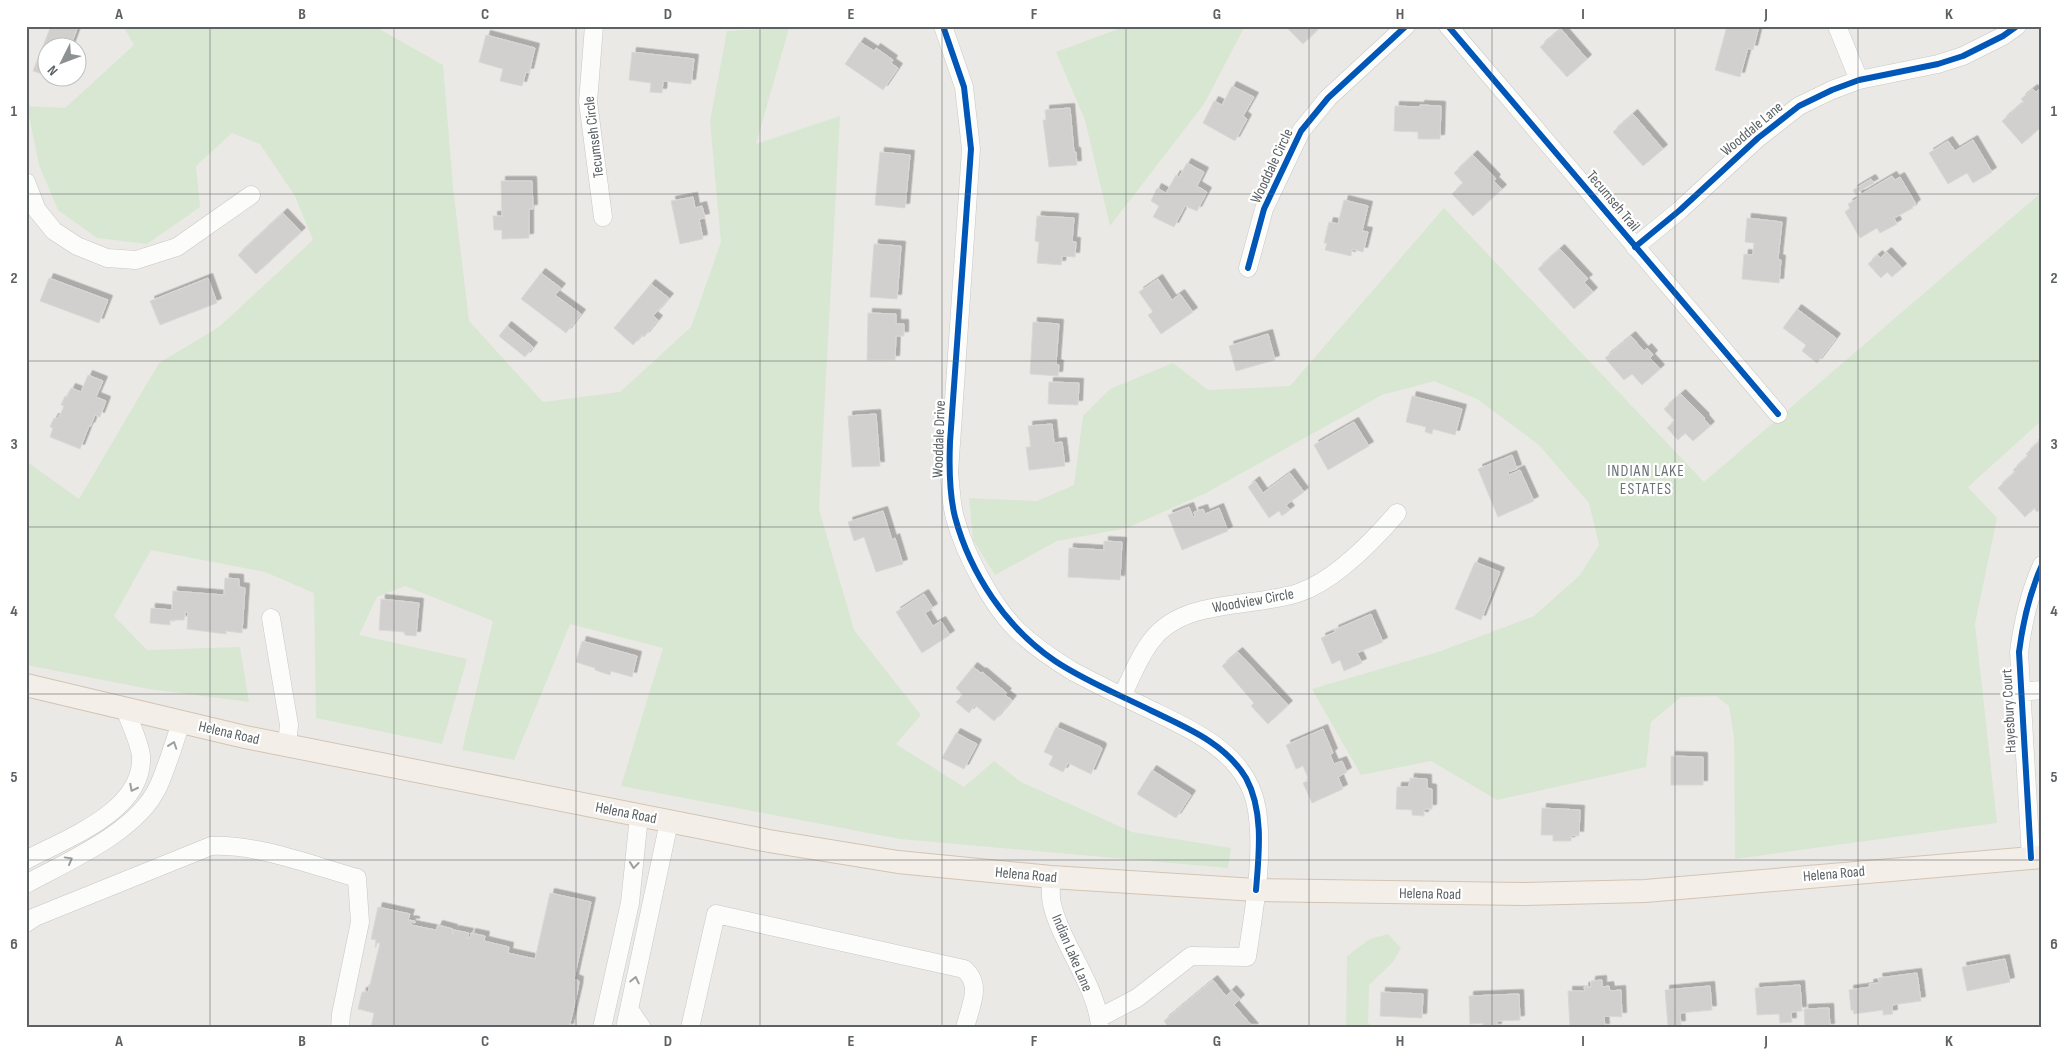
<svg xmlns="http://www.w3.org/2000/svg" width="2068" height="1054" font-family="'Sofia Sans Condensed',sans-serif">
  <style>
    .green { fill: #d8e7d1 }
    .building { fill: #d2d0cf; stroke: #dad8d6; filter: url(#shadow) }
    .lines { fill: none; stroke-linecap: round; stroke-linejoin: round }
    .minor-casing { stroke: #c7c7c6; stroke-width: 19 }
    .major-casing { stroke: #d3c4b4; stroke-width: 24 }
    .minor { stroke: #fcfcfb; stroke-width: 18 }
    .major { stroke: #f3eee7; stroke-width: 22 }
    .cycleway-casing { stroke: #fff; stroke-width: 9 }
    .cycleway { stroke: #0057b8; stroke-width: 6 }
    .oneway { stroke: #9b9fa0 }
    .grid { fill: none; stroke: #5b6164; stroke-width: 1; stroke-opacity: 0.55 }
    .labels { text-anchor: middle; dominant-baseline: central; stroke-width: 4.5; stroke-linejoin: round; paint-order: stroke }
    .street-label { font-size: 15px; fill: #5b6164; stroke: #fff }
    .neighbourhood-label { font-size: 16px; letter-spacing: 1px; fill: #6c7376; stroke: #fff }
    .neatline { fill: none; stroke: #5b6164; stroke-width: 2 }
    .grid-label { font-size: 16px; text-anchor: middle; font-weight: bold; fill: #5b6164 }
  </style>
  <defs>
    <filter id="shadow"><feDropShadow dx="4.5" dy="-4.5" stdDeviation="0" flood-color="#0004"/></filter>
  </defs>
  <rect width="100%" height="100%" fill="#ebe9e6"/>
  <path class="green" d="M123 26H374L443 65 453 187 469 321 543 402 620 392 691 327 721 242 710 121 727 31 789 28 756 144 840 116 819 509 854 630 921 715 896 744 964 787 994 761 1021 782 1132 832 1231 848 1228 868 900 839 621 786 663 648 570 624 514 760 462 750 493 621 405 586 377 597 359 635 467 659 442 744 316 718 314 593 265 572 151 550 114 616 147 650 240 647 249 702 149 689 26 665V461L79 499 159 363 219 327 313 240 295 196 260 144 232 133 196 166 200 207 147 244 97 238 58 210 39 165 27 106 65 108 134 45Z
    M1126 26H1245L1204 104 1110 226 1085 120 1056 52Z
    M2042 192V420L1968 487 1997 518 1975 624 1997 823 1735 859 1734 738 1729 706 1716 696 1681 697 1651 722 1646 767 1497 800 1431 761 1361 775 1312 689 1438 652 1534 616 1580 575 1599 545 1589 503 1539 445 1477 399 1434 381 1382 395 1206 493 1127 528 1057 541 995 575 973 540 969 498 1037 501 1074 485 1083 416 1110 389 1173 363 1208 390 1290 386 1444 208 1704 482Z
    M1388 934 1401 948 1393 962 1369 985 1368 1023 1376 1028H1346L1347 956 1370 939Z"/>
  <path class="building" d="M51 26H78L70 48H48V76L33 71Z
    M1285 26H1325L1322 29 1320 27 1303 44Z
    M1727 26H1759L1753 50 1748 48 1740 77 1715 70Z
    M1561 29 1587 59 1567 77 1540 47Z
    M486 35 535 48 529 73 526 72 522 86 500 81 503 69 479 62Z
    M860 42 874 51 876 48 893 60 891 63 898 68 883 90 845 64Z
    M632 52 694 59 691 84 663 81 662 93 650 92 651 83 629 80Z
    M1232 86 1254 97 1243 116 1247 119 1235 141 1203 123 1214 101 1222 105Z
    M2041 88 2042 126 2022 144 2002 121 2024 102 2021 99 2033 89 2036 92Z
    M1420 105 1441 106 1440 139H1418V132L1394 131 1395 106 1420 107Z
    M1070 108 1074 152H1076L1077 165 1049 167 1043 120H1046L1045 110Z
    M1633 114 1663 149 1643 166 1613 132Z
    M1973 140 1992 172 1973 183 1967 173 1948 184 1929 153 1948 141 1955 151Z
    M880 152 910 155 905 208 875 205Z
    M1473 155 1496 179 1494 181 1502 189 1473 216 1452 194 1463 183 1454 173Z
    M1187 163 1204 172 1197 186 1207 192 1197 211 1185 206 1174 227 1153 217 1159 206 1151 201 1157 188 1166 193 1176 175 1179 177Z
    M1892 176 1895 180 1900 177 1916 204 1912 207 1913 208 1894 218 1897 224 1880 233 1877 228 1860 238 1845 212 1850 208 1848 204 1858 198 1853 190 1871 179 1874 183 1858 192 1860 195Z
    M501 181H532L533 209H529V238L502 239V230H494L493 216H502Z
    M693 197 695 208 702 206 705 218 699 219 703 239 680 244 671 201Z
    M1344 200 1368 206 1362 231 1368 232 1363 252 1352 249 1351 256 1325 250 1327 243H1324L1329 222 1338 224Z
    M283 213 301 232 256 274 238 255Z
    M1037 216 1074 218 1072 242H1076L1075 257 1062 256 1061 265 1037 263 1039 242 1035 241Z
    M1747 218 1782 222 1778 259 1781 260 1779 283 1742 279 1744 254 1753 255 1754 243 1745 242Z
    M874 244 901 246 897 299 870 297Z
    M1560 249 1588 279 1584 282 1593 292 1574 309 1538 269Z
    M1887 252 1902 268 1892 277 1887 272 1881 278 1868 264 1878 255 1880 258Z
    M541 273 561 288 555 295 581 314 566 333 521 299Z
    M49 278 108 300 99 323 40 301Z
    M208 278 217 303 160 325 150 301Z
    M1158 279 1172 300 1180 294 1193 312 1161 334 1148 315 1153 312 1139 292Z
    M651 284 669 298 653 316 658 320 644 337 642 335 633 345 614 328Z
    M1797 309 1836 338 1817 363 1802 351 1806 345 1783 328Z
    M868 313 896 314V324H904V336H896L895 360H867Z
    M1033 322 1059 324 1056 364 1059 365 1058 376 1030 374Z
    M507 326 533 347 525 357 499 336Z
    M1268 334 1275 360 1236 371 1229 346Z
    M1631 336 1644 351 1647 348 1653 355 1650 358 1660 369 1642 385 1632 374 1624 380 1605 358Z
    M88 375 103 381 96 397 106 401 100 417 95 415 90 427 89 426 80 449 50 437 53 428 50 427 54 418 57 419 61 413 64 406 61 405 65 396 67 397 71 388 81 392Z
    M1049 382 1079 383 1078 405 1048 404Z
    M1681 394 1705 418 1704 419 1710 426 1693 441 1685 433 1678 440 1667 428 1675 421 1664 409Z
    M1412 396 1462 409 1455 435 1433 429 1432 434 1425 432 1426 427 1406 422Z
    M876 414 880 466 852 467 848 416Z
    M1354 422 1369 446 1328 470 1314 445Z
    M1052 424 1054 443 1062 442 1065 466 1029 470 1026 447H1031L1028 426Z
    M2042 436V508L2037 512 2034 508 2025 517 1998 488 2015 472 2013 470 2028 456 2026 454 2040 441 2038 440Z
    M1512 455 1517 469 1508 472 1509 475 1520 470 1534 501 1498 517 1478 469Z
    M1290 473 1304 492 1286 505 1290 510 1282 516 1279 511 1269 518 1248 487 1255 481 1263 493Z
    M1189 507 1193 517 1195 516 1194 512 1203 509 1205 514 1219 508 1228 531 1182 550 1168 515Z
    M883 511 892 540 895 538 903 564 876 572 864 537 854 541 848 522Z
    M1104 541 1122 542 1120 580 1068 577 1069 548 1104 550Z
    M1475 562 1500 572 1481 620 1455 609Z
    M225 578 239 579V587L245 588 242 633 226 631V634L187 629 188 612H185L184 620H170V625L150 623 151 608 172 610 173 591 224 595Z
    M924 594 933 608 925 613 933 626 941 621 950 635 922 653 896 612Z
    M381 599 419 603 416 636 405 635 404 632 379 630Z
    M1371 614 1383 642 1357 653 1362 663 1344 671 1340 660 1332 664 1321 638 1335 632 1334 630Z
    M582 641 637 656 632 677 611 671 610 675 595 670V668L576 662Z
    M1238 652 1288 705 1268 724 1251 706 1254 703 1222 666Z
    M973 667 981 673 982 672 1007 693 1005 695 1012 700 994 721 975 705 969 713 956 702 963 695 956 688Z
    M1056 727 1101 747 1102 749 1091 774 1068 763 1063 772 1049 765 1053 756 1044 752Z
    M1323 729 1333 753 1330 755 1334 764 1342 761 1347 772 1338 777 1343 789 1312 803 1303 783 1309 780 1303 766 1296 769 1286 745Z
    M956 733 977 744 964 769 942 758Z
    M1671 756 1703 757V785H1671Z
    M1152 770 1191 795 1176 818 1137 794Z
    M1410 778 1427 779V788L1432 789V809H1424V816L1412 815V810L1396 809 1397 787H1409Z
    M1542 808 1580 810 1579 836 1571 835V841H1553V835H1541Z
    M550 893 591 902 574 979 579 981 578 989 569 1028H512L502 1025 501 1028H371L374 1013 358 1009 362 992H365V989L368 993 380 943H377L376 947H375L376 940 371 939 378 907 410 914 408 920 415 921V923L411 922V925L436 930 438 925 453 929 452 934H453L454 930 469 933 467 938H470L471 933 485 936 484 941 509 947 508 953 535 959Z
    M2005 959 2010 982 1967 991 1962 967Z
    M1917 973 1921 1001 1892 1005 1893 1014 1883 1015V1010L1854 1014 1853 1010H1851L1849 990 1870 987 1869 984 1879 983 1878 978Z
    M1213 980 1226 996 1232 990 1240 999 1234 1005 1254 1028H1169L1164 1021Z
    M1602 980V987L1609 986 1610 991 1621 990 1622 1017 1604 1016 1605 1028H1570L1568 991H1585L1584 987H1591V981Z
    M1800 985 1802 1011 1791 1012 1792 1022 1780 1023 1779 1014 1757 1015 1755 988Z
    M1710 986 1712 1010 1680 1013 1681 1025 1668 1026 1665 990Z
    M1381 992 1423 994 1422 1018 1380 1016Z
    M1519 994 1520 1020 1497 1021V1028H1483V1023L1470 1024 1469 996Z
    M1829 1008 1830 1028H1805L1804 1009Z"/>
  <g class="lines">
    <g class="minor-casing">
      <path id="minor" d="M594 26 588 102 603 217
        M943 26 964 87 971 149 949 473C951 488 951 504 955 518 965 554 992 606 1018 631 1035 647 1054 660 1074 672 1097 684 1121 696 1145 707 1191 730 1248 752 1257 810 1264 858 1254 909 1247 957L1191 956 1137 998 1099 1018
        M1448 26 1778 414
        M1837 26 1859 80
        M26 182 37 210 54 231 77 246 107 258 136 260 177 247 251 195
        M1635 247 1680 210 1758 138 1799 106 1832 90 1859 80 1938 64 1963 56 2003 36 2017 26
        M1248 268 1264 209 1301 131 1328 98 1406 26
        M271 618 289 725 287 745
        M2020 692 2042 690
        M1122 696C1131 678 1139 656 1152 640 1184 598 1253 608 1298 593 1334 581 1372 542 1397 513
        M2031 858 2019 652C2023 621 2029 594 2042 565
        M26 860C67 838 144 811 141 756 140 743 129 721 125 708
        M1051 877C1051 886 1050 896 1052 904 1061 944 1098 987 1100 1028
        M26 884C68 861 137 832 158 787 167 767 174 744 181 722
        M26 923 35 917 211 846C258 844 311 865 357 878L360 922 341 1014 340 1028
        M629 1009 642 1028
        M602 1028 630 903 639 816
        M625 1028 669 822
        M690 1028 716 914 964 969C983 985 970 1006 965 1028"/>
    </g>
    <g class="major-casing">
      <path id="major" d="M26 685 245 737 769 841 898 862 1051 877 1256 890 1522 894 1645 891 2042 857"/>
    </g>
    <use href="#minor" class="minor"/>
    <use href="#major" class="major"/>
    <g class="cycleway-casing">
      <path id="cycleway" d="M943 26 964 87 971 149 950 442C949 467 949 493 955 517 970 573 1006 628 1055 661 1085 681 1120 695 1152 711 1187 728 1225 743 1246 778 1264 811 1259 854 1256 890
        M1448 26 1778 414
        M1635 247 1680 210 1758 138 1799 106 1832 90 1859 80 1938 64 1963 56 2003 36 2017 26
        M1248 268 1264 209 1301 131 1328 98 1406 26
        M2031 858 2019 652C2023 621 2029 594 2042 565"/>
    </g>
    <use href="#cycleway" class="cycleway"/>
  </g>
  <defs><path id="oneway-chevron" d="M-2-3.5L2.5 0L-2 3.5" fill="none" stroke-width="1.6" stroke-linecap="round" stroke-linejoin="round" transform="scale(1.25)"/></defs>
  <g class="oneway">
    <use href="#oneway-chevron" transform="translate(173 745) rotate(-71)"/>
    <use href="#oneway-chevron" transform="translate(133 788) rotate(117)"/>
    <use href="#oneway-chevron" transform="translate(69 860) rotate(-29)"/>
    <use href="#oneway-chevron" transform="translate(634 865) rotate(96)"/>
    <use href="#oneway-chevron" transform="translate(635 980) rotate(-78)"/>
  </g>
  <path class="grid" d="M210 26V1028M394 26V1028M576 26V1028M760 26V1028M942 26V1028M1126 26V1028M1309 26V1028M1492 26V1028M1675 26V1028M1858 26V1028M26 194H2042M26 361H2042M26 527H2042M26 694H2042M26 860H2042"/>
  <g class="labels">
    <g class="street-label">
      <text transform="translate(1752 129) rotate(-40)">Wooddale Lane</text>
      <text transform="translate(594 137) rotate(-97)">Tecumseh Circle</text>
      <text transform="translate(1272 166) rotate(-65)">Wooddale Circle</text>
      <text transform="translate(1613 201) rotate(50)">Tecumseh Trail</text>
      <text transform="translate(939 439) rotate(-88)">Wooddale Drive</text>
      <text transform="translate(1253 601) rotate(-10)">Woodview Circle</text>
      <text transform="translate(2009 711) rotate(-93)">Hayesbury Court</text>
      <text transform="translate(229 733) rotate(13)">Helena Road</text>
      <text transform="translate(626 813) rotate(11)">Helena Road</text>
      <text transform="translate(1834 874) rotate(-5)">Helena Road</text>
      <text transform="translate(1026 875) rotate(5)">Helena Road</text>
      <text transform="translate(1430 894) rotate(1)">Helena Road</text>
      <text transform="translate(1072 953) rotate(67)">Indian Lake Lane</text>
    </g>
    <g class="neighbourhood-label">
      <text x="1646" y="471">INDIAN LAKE<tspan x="1646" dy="18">ESTATES</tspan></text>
    </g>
  </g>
  <rect width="2068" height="1054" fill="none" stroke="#ffffff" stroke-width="55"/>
  <g transform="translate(62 62) rotate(228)"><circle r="24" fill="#ffffff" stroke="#bdc0c1"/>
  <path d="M0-4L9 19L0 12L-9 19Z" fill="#8d9192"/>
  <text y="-8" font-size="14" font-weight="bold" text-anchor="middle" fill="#5b6164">N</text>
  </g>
  <rect x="28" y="28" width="2012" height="998" class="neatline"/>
  <g class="grid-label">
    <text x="119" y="19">A</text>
    <text x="302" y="19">B</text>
    <text x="485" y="19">C</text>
    <text x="668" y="19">D</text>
    <text x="851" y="19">E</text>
    <text x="1034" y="19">F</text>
    <text x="1217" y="19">G</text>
    <text x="1400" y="19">H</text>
    <text x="1583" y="19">I</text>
    <text x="1766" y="19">J</text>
    <text x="1949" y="19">K</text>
    <text x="14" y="116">1</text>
    <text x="2054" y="116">1</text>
    <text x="14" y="283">2</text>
    <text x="2054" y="283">2</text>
    <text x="14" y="449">3</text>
    <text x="2054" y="449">3</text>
    <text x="14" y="616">4</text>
    <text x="2054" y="616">4</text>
    <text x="14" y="782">5</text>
    <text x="2054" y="782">5</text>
    <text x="14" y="949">6</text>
    <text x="2054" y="949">6</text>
    <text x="119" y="1046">A</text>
    <text x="302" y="1046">B</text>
    <text x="485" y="1046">C</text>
    <text x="668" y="1046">D</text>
    <text x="851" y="1046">E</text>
    <text x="1034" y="1046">F</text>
    <text x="1217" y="1046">G</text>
    <text x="1400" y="1046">H</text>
    <text x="1583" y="1046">I</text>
    <text x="1766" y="1046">J</text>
    <text x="1949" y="1046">K</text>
  </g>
</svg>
